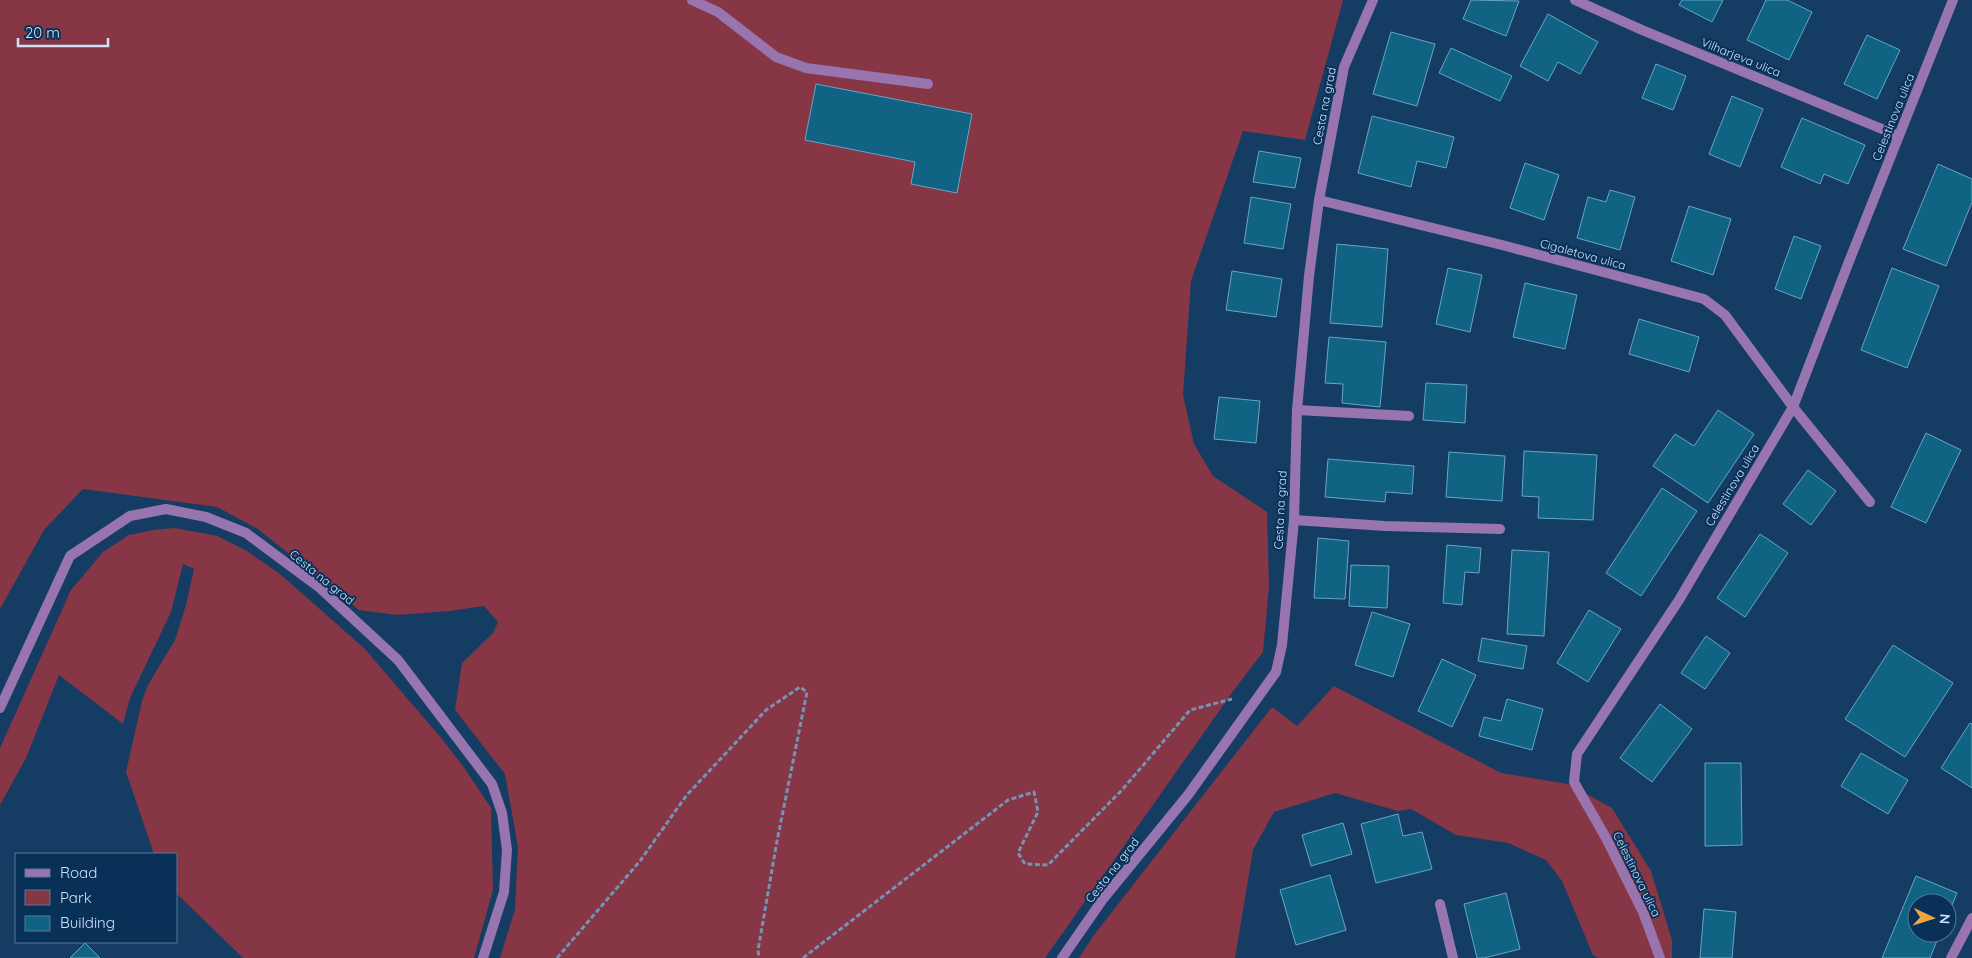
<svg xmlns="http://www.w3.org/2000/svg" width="1972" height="958" font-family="Quicksand,sans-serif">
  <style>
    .green { fill: #863645 }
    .building { fill: #116384; stroke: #66a6c7 }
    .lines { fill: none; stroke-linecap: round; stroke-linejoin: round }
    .path { stroke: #7593b2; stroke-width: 3; stroke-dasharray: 5 2.5; stroke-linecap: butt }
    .service { stroke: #9875af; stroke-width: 10 }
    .minor { stroke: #9875af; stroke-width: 10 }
    .labels { text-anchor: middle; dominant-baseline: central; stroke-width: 4; stroke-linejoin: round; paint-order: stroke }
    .street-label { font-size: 12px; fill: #cde2fa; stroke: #093158 }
  </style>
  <rect width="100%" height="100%" fill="#153c63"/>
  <path class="green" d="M0 0H1343L1305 140 1243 131 1191 281 1183 395 1194 444 1213 476 1267 512 1269 586 1263 652 1234 690 1045 958H500L515 909 518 847 505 774 455 710 462 663 493 633 498 622 484 606 450 611 397 615 359 610 258 529 217 507 83 489 44 530 0 609Z
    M175 528 217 536 247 551 280 574 364 648 442 739 463 766 491 808 493 890 474 958H243L176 893V854H154L126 772 142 701 148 685 175 640 186 605 194 569 183 564 171 612 130 698 123 724 59 675 26 758 0 805V748L71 590 103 552 129 535 153 530Z
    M1334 686 1501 773 1568 784 1612 808 1651 871 1672 940V958H1598L1593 955 1562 881 1546 860 1508 843 1456 835 1411 809 1398 811 1335 793 1274 812 1253 850 1235 958H1079L1094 935 1272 707 1297 726Z"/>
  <path class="building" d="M1471 0 1519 1 1506 36 1463 19Z
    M1682 0H1723L1712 22 1679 5Z
    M1766 0H1787L1812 12 1789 60 1747 40Z
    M1548 14 1598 42 1580 74 1558 62 1548 81 1520 66Z
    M1391 32 1435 44 1417 106 1373 94Z
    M1867 35 1900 50 1877 99 1844 84Z
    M1451 48 1512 76 1500 101 1439 73Z
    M1656 64 1686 76 1673 110 1642 98Z
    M816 84 972 114 957 193 911 184 915 162 805 140Z
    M1732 96 1763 109 1740 167 1709 154Z
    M1372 116 1454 137 1446 168 1417 161 1411 187 1358 173Z
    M1802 118 1865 145 1848 184 1824 174 1820 184 1781 167Z
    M1259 151 1301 158 1295 188 1253 182Z
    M1525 163 1559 175 1544 220 1510 208Z
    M1938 164 1972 179V202L1946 266 1903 249Z
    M1610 190 1635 197 1620 250 1577 238 1588 197 1606 202Z
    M1251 197 1291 204 1283 249 1244 243Z
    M1689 206 1731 219 1713 275 1671 261Z
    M1794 236 1821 246 1801 299 1775 289Z
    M1337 244 1388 249 1382 327 1330 323Z
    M1448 268 1482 275 1470 332 1436 324Z
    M1892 268 1939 286 1907 368 1861 350Z
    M1232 271 1282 279 1276 317 1226 310Z
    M1525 283 1577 295 1565 349 1513 337Z
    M1639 319 1699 337 1689 372 1629 354Z
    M1329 337 1386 342 1380 407 1342 403 1343 384 1325 383Z
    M1426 383 1467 385 1465 423 1423 420Z
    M1219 397 1260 401 1256 443 1214 439Z
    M1718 410 1754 434 1708 503 1653 466 1675 434 1694 446Z
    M1926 433 1961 450 1926 523 1891 507Z
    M1524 451 1597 455 1593 520 1538 518 1539 497 1522 496Z
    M1449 452 1505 456 1502 501 1446 497Z
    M1328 459 1414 466 1412 494 1386 492 1385 502 1325 497Z
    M1808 470 1836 491 1811 525 1783 504Z
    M1662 488 1697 511 1641 596 1606 573Z
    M1760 534 1788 553 1745 617 1717 598Z
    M1318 538 1349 541 1345 599 1314 598Z
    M1447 545 1481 548 1479 573 1465 572 1462 605 1443 603Z
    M1512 550 1549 552 1544 636 1507 634Z
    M1351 565 1389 566 1387 608 1349 606Z
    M1589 610 1621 629 1588 682 1557 663Z
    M1372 612 1410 624 1393 677 1355 665Z
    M1706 636 1730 653 1705 689 1681 673Z
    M1482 638 1527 646 1523 669 1478 661Z
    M1893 645 1953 683 1905 757 1845 719Z
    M1442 659 1476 675 1452 727 1418 711Z
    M1507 699 1543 709 1532 750 1479 736 1484 717 1501 721Z
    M1660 704 1692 729 1652 782 1620 758Z
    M1970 723 1972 724V788L1941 768Z
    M1861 753 1908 780 1888 814 1841 786Z
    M1705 763H1741L1742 845 1705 846Z
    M1398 814 1403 836 1422 832 1432 869 1376 883 1361 824Z
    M1343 823 1352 854 1311 866 1302 835Z
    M1330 875 1346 930 1296 945 1280 890Z
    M1916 876 1957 893 1947 917V903H1917V933H1940L1930 958H1882Z
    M1506 893 1520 949 1484 958H1477L1464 904Z
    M1704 909 1736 912 1732 958H1700Z
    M85 943 100 958H70Z"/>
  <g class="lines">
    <path class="path" d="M557 958 640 861 686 796 766 710 800 687 807 692 777 841 758 950 759 958
      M803 958 1008 800 1034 792 1038 812 1018 853 1025 864 1048 865 1122 790 1190 710 1232 699"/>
    <path class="service" d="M692 0 718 12 776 57 806 68 928 84
      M1793 407 1870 502
      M1297 410 1409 416
      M1294 520 1385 526 1500 529"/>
    <path class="minor" d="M1575 0 1642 30 1899 136
      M1319 200 1502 245 1704 299 1725 315 1793 407
      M0 708 70 556 130 516 166 509 206 517 246 533 320 588 398 660 492 784 502 813 507 850 504 892 483 958
      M1440 904 1453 958
      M1062 958 1103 899 1188 795 1276 672 1282 645 1294 520 1297 410 1309 276 1319 200 1344 67 1373 0
      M1660 958 1643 912 1606 838 1574 782 1577 754 1679 600 1793 407 1848 264 1953 0
      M1951 958 1972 918"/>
  </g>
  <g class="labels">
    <g class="street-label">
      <text transform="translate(1741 57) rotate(22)">Vilharjeva ulica</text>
      <text transform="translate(1324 106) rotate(-79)">Cesta na grad</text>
      <text transform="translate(1893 117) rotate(-68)">Celestinova ulica</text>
      <text transform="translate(1583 254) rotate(15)">Cigaletova ulica</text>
      <text transform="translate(1732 485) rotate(-59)">Celestinova ulica</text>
      <text transform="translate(1280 510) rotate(-87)">Cesta na grad</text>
      <text transform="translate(322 577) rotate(39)">Cesta na grad</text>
      <text transform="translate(1112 870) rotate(-52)">Cesta na grad</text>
      <text transform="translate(1637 874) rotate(64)">Celestinova ulica</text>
    </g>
  </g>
  <rect x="15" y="853" width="162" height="90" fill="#093158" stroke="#577899"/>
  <rect x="25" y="869" width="25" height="8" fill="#9875af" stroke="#577899"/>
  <text x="60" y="878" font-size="15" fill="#cde2fa">Road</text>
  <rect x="25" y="890" width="25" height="15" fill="#863645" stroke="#577899"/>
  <text x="60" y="903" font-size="15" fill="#cde2fa">Park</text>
  <rect x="25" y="916" width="25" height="15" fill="#116384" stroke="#577899"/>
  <text x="60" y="928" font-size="15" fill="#cde2fa">Building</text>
  <g transform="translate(1932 918) rotate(94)"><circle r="24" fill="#093158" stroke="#577899"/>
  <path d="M0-4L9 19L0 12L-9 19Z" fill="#f0a63f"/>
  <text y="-8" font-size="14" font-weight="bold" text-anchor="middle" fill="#cde2fa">N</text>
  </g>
  <path d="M18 38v8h90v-8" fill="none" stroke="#cde2fa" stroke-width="2.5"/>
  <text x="25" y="38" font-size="15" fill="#cde2fa" stroke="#093158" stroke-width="4" paint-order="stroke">20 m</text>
</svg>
